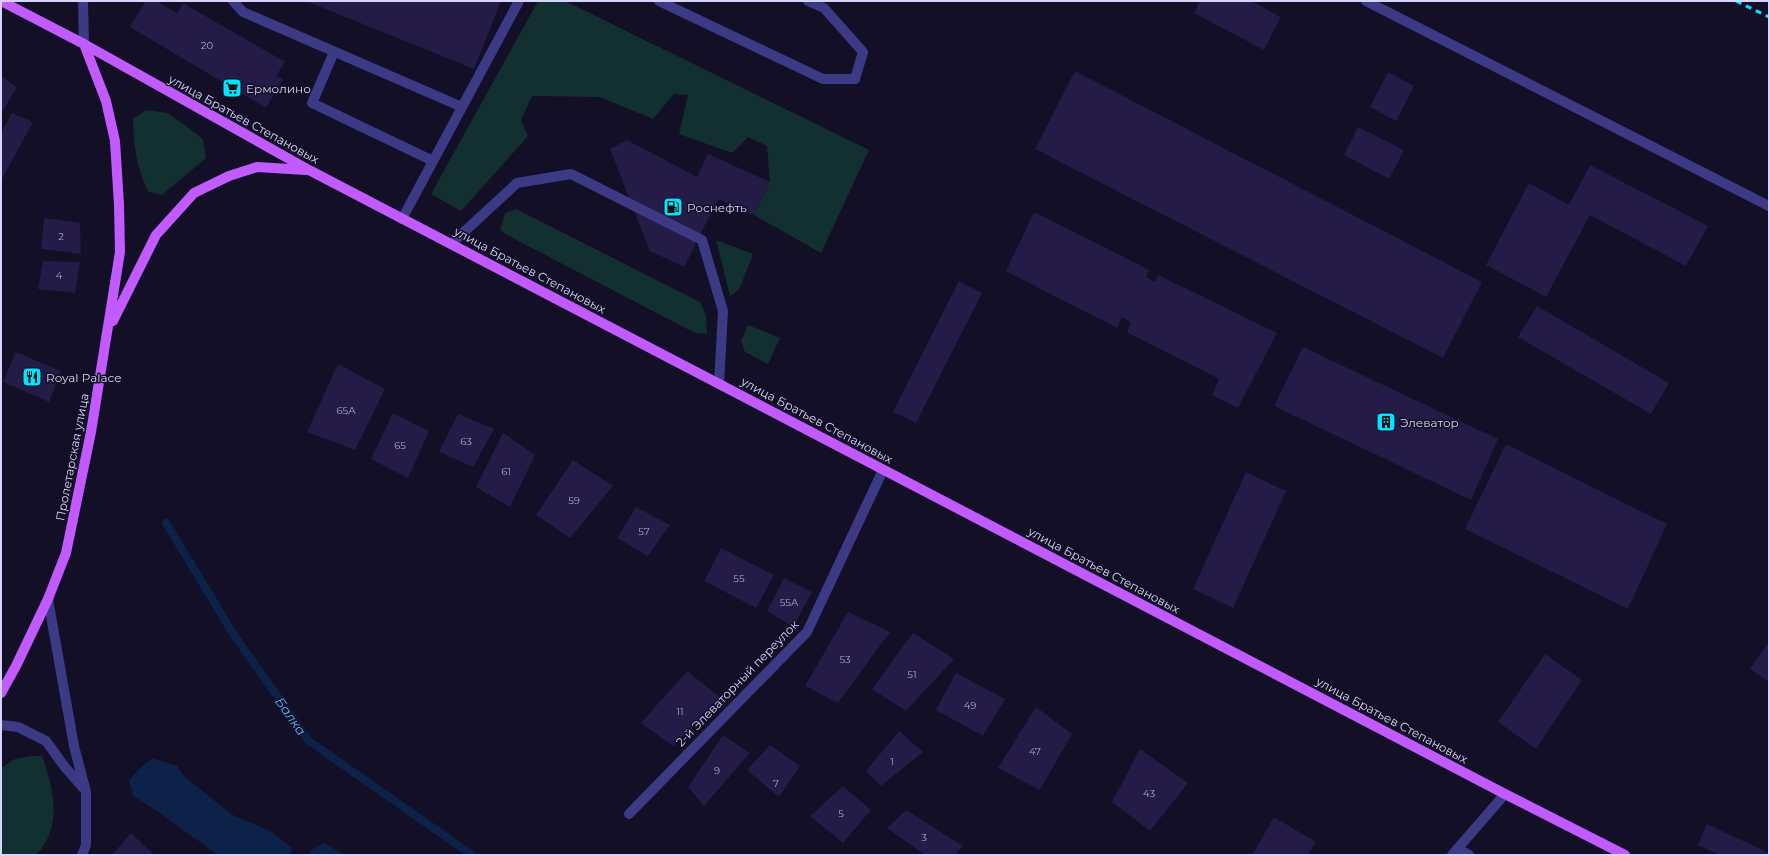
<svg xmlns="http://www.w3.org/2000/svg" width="1770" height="856" font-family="Montserrat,sans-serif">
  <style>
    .green { fill: #12302f }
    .water { fill: #0c2248 }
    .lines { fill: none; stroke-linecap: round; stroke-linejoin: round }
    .stream { stroke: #0c2248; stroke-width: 8 }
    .building { fill: #241b47 }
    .lane { stroke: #3d3a85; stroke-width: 10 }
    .street { stroke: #3d3a85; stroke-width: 10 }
    .primary { stroke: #c25bff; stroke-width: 10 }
    .rail { stroke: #00e5ff; stroke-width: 3; stroke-dasharray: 6 5; stroke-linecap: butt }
    .labels { text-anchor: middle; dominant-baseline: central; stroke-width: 3; stroke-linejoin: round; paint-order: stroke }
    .number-label { font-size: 10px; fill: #aca6d1 }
    .poi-label { font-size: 12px; fill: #d9d4ff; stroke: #130f26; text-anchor: start }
    .street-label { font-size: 12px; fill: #d9d4ff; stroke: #130f26 }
    .water-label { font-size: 13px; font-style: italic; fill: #62b6ff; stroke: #130f26 }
  </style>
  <rect width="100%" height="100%" fill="#130f26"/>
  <path class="green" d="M538 1H565L869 150 821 253 754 215 770 182 767 146 748 137 732 153 679 134 688 95 674 94 653 119 600 97 532 96 521 120 528 136 461 211 431 194Z
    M146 110 168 113 203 139 206 158 162 195 149 192C137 171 133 143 133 119Z
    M516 209 700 302 706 316 707 334 695 333 507 235 500 230 505 213Z
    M716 240 753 254 739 290 730 296Z
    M748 325 780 338 768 364 745 352 741 341Z
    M32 756H42C54 789 63 827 36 855H1V768L15 759Z"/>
  <path class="water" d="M152 758 177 766 185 777 231 814 272 832 292 848 290 855H218L157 811 133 796 129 780 139 769Z
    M324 843 345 855H309L311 850Z"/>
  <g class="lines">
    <path class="stream" d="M166 523 234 635 309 741 472 855"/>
  </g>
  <path class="building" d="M146 1H156L177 13 183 3 285 62 276 76 283 79 266 108 130 27Z
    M306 1H501L474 69Z
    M1200 1H1251L1281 17 1264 50 1194 13Z
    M1075 71 1482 282 1443 358 1035 149Z
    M1388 72 1414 86 1396 121 1370 107Z
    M1 76 17 87 1 114Z
    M12 113 33 122 1 181V133Z
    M1358 127 1404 150 1389 179 1344 155Z
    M627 140 697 177 708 154 770 182 754 215 718 199 684 267 650 251 610 149Z
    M1590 165 1708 226 1686 266 1590 215 1546 297 1486 265 1529 183 1569 205Z
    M1034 212 1149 270 1146 277 1155 282 1158 275 1277 333 1238 408 1212 395 1219 379 1127 332 1131 323 1122 317 1117 328 1006 271Z
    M44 218 80 223 81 254 41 249Z
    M43 261 80 262 75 293 38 289Z
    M959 281 982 293 916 423 893 412Z
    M1537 306 1669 383 1651 414 1518 337Z
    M1303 347 1498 439 1471 500 1274 406Z
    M16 352 61 371 49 402 3 382Z
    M338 364 385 389 355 450 307 432Z
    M393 413 429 431 408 478 371 459Z
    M458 414 494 429 473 467 439 452Z
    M503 433 535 455 510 507 476 487Z
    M1506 444 1667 524 1628 609 1465 529Z
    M573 460 613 486 570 538 536 515Z
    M1246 472 1286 491 1233 608 1193 589Z
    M636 507 670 525 648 556 617 538Z
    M721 548 774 575 756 608 704 581Z
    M784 578 812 592 793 627 767 611Z
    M848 612 890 632 838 703 805 686Z
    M913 633 954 659 906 711 872 689Z
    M1769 642V682L1750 669Z
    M1545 654 1582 680 1536 749 1498 722Z
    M687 671 722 699 673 746 641 723Z
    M956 673 1005 699 983 736 936 710Z
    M1036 707 1072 734 1040 790 998 768Z
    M899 731 923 752 881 786 866 771Z
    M723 735 750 753 704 806 688 787Z
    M770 745 800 766 779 797 747 770Z
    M1140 749 1188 783 1150 831 1112 802Z
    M843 786 871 810 843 843 810 816Z
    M906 810 963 846 955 855H925L887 828Z
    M1274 817 1316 842 1308 855H1252Z
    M1707 824 1769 853V855H1719L1698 845Z
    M131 833 154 855H112Z"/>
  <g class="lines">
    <path class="lane" d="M233 1 243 12 462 107
      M659 1 823 79H855L863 52 824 8 808 1
      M334 52 312 103 433 161
      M402 219 519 1
      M451 244 517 183 571 174 702 240 723 311 719 384
      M48 599 74 746 86 792V845L82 855
      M1 725 18 727 46 741 64 766 85 790
      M1458 849 1469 855"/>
    <path class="street" d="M83 1 84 44
      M1366 1 1769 206
      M629 814 807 632 883 470
      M1452 855 1505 794"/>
    <path class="primary" d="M1 1 84 44 309 170 1505 794 1625 855
      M113 321 156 235 194 193 229 176 257 167 306 170
      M1 693 16 666 48 599 66 553 91 432 120 252 119 205 115 141 106 101 84 44"/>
    <path class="rail" d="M1736 1 1769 17"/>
  </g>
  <defs>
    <g id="supermarket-square" transform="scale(1)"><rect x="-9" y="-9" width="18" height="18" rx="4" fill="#00e5ff" stroke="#130f26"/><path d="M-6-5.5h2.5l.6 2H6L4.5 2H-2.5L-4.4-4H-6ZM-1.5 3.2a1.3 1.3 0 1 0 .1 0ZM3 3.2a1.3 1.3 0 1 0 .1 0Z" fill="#111"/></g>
    <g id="fuel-square" transform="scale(1)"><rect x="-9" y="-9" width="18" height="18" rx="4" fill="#00e5ff" stroke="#130f26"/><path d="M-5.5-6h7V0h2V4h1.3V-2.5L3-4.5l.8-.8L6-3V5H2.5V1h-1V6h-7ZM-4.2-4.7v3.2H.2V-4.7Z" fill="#111"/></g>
    <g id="restaurant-square" transform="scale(1)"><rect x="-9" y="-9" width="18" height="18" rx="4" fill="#00e5ff" stroke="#130f26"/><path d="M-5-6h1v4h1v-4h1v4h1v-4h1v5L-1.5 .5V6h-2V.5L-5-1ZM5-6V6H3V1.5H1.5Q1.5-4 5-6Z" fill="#111"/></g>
    <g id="building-square" transform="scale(1)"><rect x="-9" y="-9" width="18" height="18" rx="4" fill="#00e5ff" stroke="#130f26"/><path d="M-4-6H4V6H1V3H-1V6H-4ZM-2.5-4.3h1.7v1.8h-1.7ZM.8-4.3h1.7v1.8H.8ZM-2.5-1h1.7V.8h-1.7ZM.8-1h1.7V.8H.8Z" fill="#111"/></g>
  </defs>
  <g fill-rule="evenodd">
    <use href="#supermarket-square" x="232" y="88"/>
    <use href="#fuel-square" x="673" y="207"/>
    <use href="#restaurant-square" x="32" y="377"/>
    <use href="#building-square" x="1386" y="422"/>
  </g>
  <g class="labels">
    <g class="number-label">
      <text x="207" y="45">20</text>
      <text x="61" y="236">2</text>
      <text x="59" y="275">4</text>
      <text x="346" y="410">65А</text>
      <text x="466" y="441">63</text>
      <text x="400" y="445">65</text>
      <text x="506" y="471">61</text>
      <text x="574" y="500">59</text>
      <text x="644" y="531">57</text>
      <text x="739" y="578">55</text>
      <text x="789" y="602">55А</text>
      <text x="845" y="659">53</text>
      <text x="912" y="674">51</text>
      <text x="970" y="705">49</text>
      <text x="680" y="711">11</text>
      <text x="1035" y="751">47</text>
      <text x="892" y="761">1</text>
      <text x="717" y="770">9</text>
      <text x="776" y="783">7</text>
      <text x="1149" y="793">43</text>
      <text x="841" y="813">5</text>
      <text x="924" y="837">3</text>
    </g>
    <g class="poi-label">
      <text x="246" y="88">Ермолино</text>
      <text x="687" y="207">Роснефть</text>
      <text x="46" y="377">Royal Palace</text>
      <text x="1400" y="422">Элеватор</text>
    </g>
    <g class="street-label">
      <text transform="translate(244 119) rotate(29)">улица Братьев Степановых</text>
      <text transform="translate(530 270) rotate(28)">улица Братьев Степановых</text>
      <text transform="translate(817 420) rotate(28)">улица Братьев Степановых</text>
      <text transform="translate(72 457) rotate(-79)">Пролетарская улица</text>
      <text transform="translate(1104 570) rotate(28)">улица Братьев Степановых</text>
      <text transform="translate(737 683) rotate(-46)">2-й Элеваторный переулок</text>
      <text transform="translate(1392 720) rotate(28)">улица Братьев Степановых</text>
    </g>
    <g class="water-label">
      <text transform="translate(291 716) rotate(55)">Балка</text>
    </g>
  </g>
  <rect width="1770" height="856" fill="none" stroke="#d9d4ff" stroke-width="4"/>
</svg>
